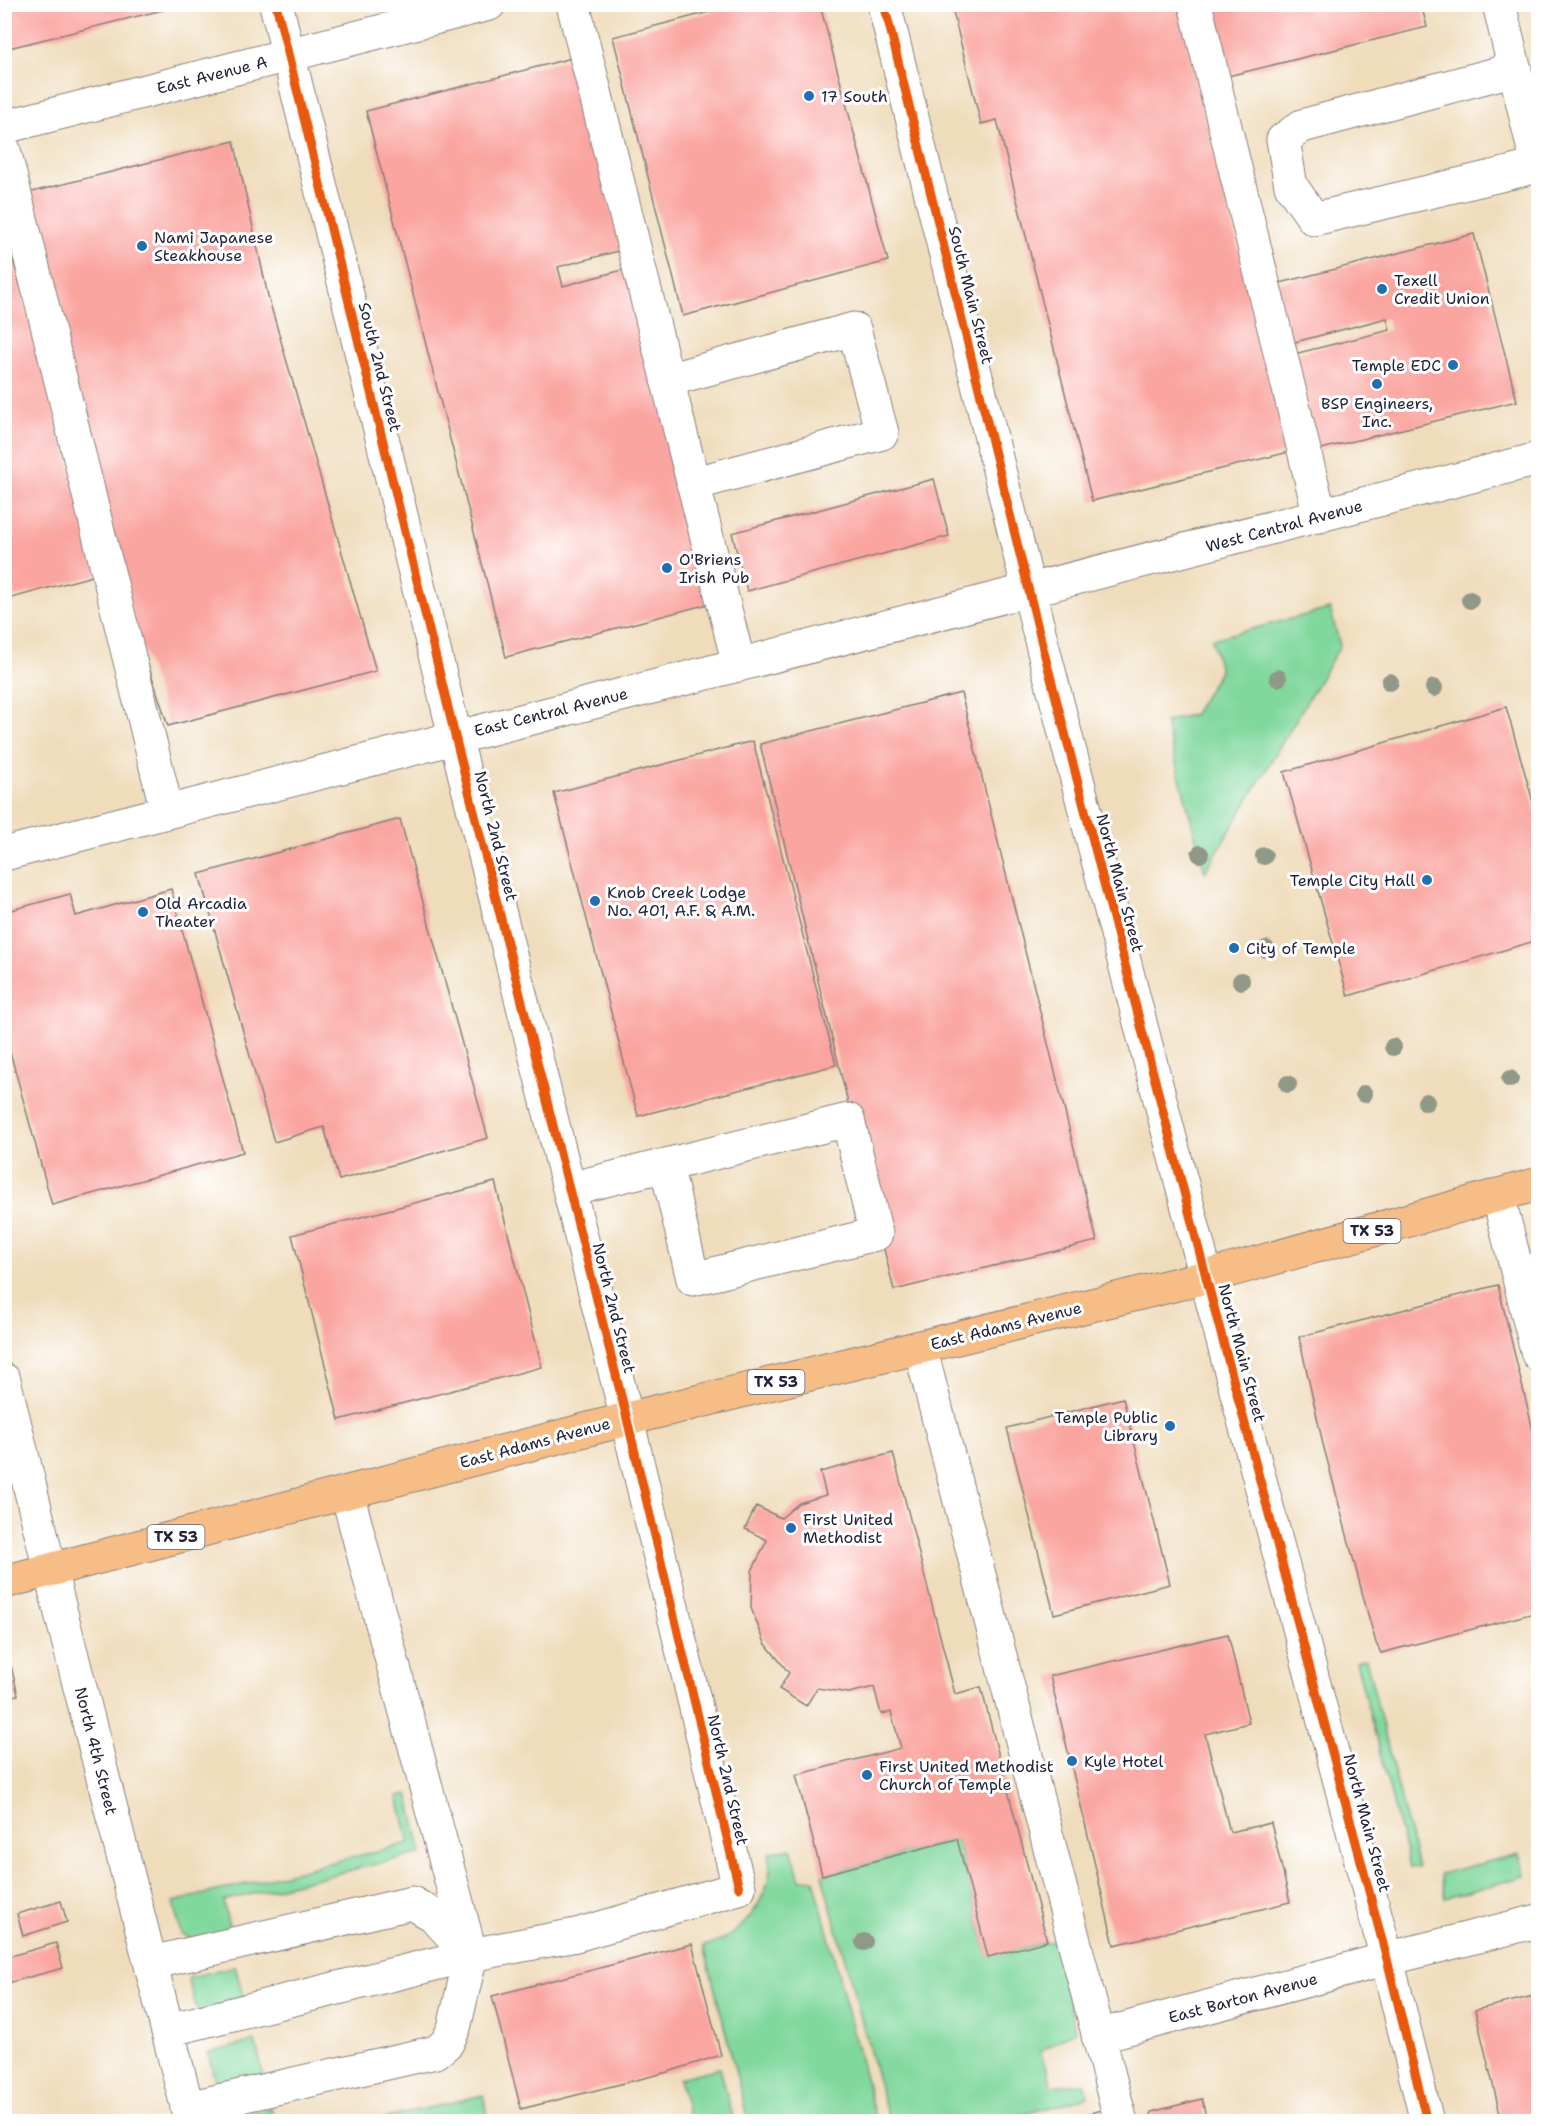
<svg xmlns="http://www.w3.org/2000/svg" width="1543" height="2126" font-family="'Shantell Sans',sans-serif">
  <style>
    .green { fill: #81d89d; stroke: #527d6c; stroke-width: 1.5 }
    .building { fill: #faa5a0 }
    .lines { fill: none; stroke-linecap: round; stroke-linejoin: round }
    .minor-casing { stroke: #887f7b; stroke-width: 35 }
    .major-casing { stroke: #887f7b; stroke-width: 35 }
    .minor { stroke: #fff; stroke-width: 33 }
    .major { stroke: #f6be86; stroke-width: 33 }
    .cycleway-casing { stroke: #fff; stroke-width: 13 }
    .cycleway { stroke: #e8590c; stroke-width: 9 }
    .tree { fill: #909987 }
    .poi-dot { fill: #1f6fb2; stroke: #fff; stroke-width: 2 }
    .labels { text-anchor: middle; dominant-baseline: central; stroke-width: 6; stroke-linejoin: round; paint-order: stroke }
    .shield { fill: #fff; stroke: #646476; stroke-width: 1.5 }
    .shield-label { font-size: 15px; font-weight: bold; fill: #22223b }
    .street-label { font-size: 16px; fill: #22223b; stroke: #fff }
    .poi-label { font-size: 16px; fill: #22223b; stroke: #fff; text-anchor: start }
  </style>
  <rect width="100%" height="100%" fill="#fff"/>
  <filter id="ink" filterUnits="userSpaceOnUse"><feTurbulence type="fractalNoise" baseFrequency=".0167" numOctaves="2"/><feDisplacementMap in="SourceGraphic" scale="12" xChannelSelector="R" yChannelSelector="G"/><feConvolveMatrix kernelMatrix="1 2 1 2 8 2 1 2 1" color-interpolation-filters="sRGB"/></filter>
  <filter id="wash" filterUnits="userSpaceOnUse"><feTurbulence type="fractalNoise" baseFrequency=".008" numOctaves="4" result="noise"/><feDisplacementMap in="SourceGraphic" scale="24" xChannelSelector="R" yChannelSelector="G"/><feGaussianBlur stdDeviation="1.35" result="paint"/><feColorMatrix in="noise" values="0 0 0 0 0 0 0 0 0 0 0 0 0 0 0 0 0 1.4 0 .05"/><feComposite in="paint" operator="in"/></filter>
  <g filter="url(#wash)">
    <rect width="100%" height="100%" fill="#efdcbb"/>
    <path class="green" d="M1330 609 1340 646 1205 872 1165 722 1194 714 1220 671 1212 639Z
      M1366 1659 1418 1867 1410 1868 1356 1662Z
      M408 1794 422 1853 223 1901 231 1935 200 1943 181 1934 173 1902 409 1843 398 1796Z
      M957 1839 988 1956 1057 1940 1075 2031 1040 2051 1052 2086 1084 2083 1088 2097 998 2121H889L822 1875Z
      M791 1848 800 1880 814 1879 876 2121H748L704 1946C710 1944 717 1943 722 1940 751 1924 776 1886 769 1853Z
      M1519 1854 1525 1876 1445 1898 1440 1874Z
      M235 1966 245 2002 198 2014 188 1978Z
      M255 2041 264 2077 217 2089 208 2053Z
      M720 2068 734 2121H690L679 2078Z
      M483 2095 489 2121H374Z
      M271 2107 274 2121H231L233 2117Z"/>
    <g id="blocks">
      <path class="building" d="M5 4H183V5L5 49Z
        M951 4H1178L1289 452 1092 501 997 120 981 124Z
        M1211 4H1421L1427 27 1228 76Z
        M736 5H820L888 261 683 316 613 37Z
        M572 58 622 250 558 267 563 286 626 269 712 603 506 657 366 111Z
        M234 141 268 296 376 671 168 726 121 581 16 196Z
        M4 228 100 574 4 600Z
        M1474 234 1517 401 1317 450 1294 354 1390 330 1387 318 1291 343 1276 284Z
        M934 479 949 536 747 591 732 533Z
        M961 693 1097 1241 894 1290 760 744Z
        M1506 707 1538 819V940L1348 996 1284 772Z
        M753 741 836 1065 638 1116 554 793Z
        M400 819 488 1138 339 1180 324 1127 274 1142 199 874Z
        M171 889 243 1152 52 1205 4 1030V912L70 894 76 916Z
        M495 1182 542 1367 339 1420 292 1235Z
        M1498 1285 1538 1451V1612L1381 1653 1376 1643 1366 1607 1323 1444 1299 1337Z
        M1123 1398 1170 1584 1054 1614 1007 1428Z
        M893 1453 955 1694 981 1687 1047 1941 988 1957 957 1839 822 1875 796 1775 901 1748 891 1712 881 1714 874 1687 849 1693 817 1688 806 1706 779 1689 789 1673 765 1643 751 1608 752 1571 767 1540 745 1529 756 1506 781 1518 799 1503 826 1495 820 1472Z
        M1228 1634 1249 1723 1205 1734 1230 1832 1271 1823 1290 1902 1114 1945 1050 1676Z
        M10 1662 18 1695 4 1698V1664Z
        M61 1901 67 1922 23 1936 17 1914Z
        M56 1943 63 1968 4 1984V1958Z
        M692 1944 721 2055 668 2072 521 2109 492 1996Z
        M1538 1995V2122H1502L1475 2010Z
        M1202 2099 1207 2122H1153L1151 2112Z
        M1101 2110 1105 2122H1063V2121Z"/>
    </g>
  </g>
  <g filter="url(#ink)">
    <use href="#blocks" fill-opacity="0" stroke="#887f7b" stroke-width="1.5"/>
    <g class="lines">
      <g class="minor-casing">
        <path id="minor" d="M573 4 739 665
          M884 4 1043 648 1206 1277 1387 1959 1427 2122
          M1195 4 1320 516
          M1499 4 1538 167
          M1515 69 1302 126 1283 140 1291 186 1314 219 1538 166
          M4 127 489 4
          M4 150 167 811
          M667 380 854 329 882 433 693 484
          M4 854C515 721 1028 593 1538 459
          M569 1189 848 1120 876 1234 693 1279 666 1165
          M1498 1195 1538 1354
          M920 1347 1121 2122
          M4 1380 50 1570 191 2122
          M151 1963 412 1903 433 1915 468 1953
          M168 2030 471 1955 576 1935 739 1888 627 1419 455 736 276 4
          M1098 2036 1387 1959 1538 1921
          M187 2108 436 2052 447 2043 454 2028 471 1955 347 1493"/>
      </g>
      <g class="major-casing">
        <path id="major" d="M4 1582 627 1419 1206 1277 1538 1184"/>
      </g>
      <use href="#minor" class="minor"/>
      <use href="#major" class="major"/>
      <g class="cycleway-casing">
        <path id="cycleway" d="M276 4 455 736 627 1419 739 1888
          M884 4 1043 648 1206 1277 1387 1959 1427 2122"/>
      </g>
      <use href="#cycleway" class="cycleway"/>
    </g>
    <g class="tree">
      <circle cx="1470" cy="600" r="9"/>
      <circle cx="1278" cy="678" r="9"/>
      <circle cx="1390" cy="682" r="9"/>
      <circle cx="1434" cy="688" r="9"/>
      <circle cx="1200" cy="854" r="9"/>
      <circle cx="1264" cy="856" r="9"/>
      <circle cx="1266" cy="949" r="9"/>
      <circle cx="1241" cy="981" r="9"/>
      <circle cx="1393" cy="1047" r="9"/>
      <circle cx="1510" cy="1079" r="9"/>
      <circle cx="1288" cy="1084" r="9"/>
      <circle cx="1364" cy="1094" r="9"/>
      <circle cx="1426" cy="1102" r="9"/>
      <circle cx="864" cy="1942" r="9"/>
    </g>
  </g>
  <g class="poi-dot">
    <circle cx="809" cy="96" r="6"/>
    <circle cx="142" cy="246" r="6"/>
    <circle cx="1382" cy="289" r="6"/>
    <circle cx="1453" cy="365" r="6"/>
    <circle cx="1377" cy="384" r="6"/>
    <circle cx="667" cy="568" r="6"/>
    <circle cx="1427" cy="880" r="6"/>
    <circle cx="595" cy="901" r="6"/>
    <circle cx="143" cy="912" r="6"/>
    <circle cx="1234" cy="948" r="6"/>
    <circle cx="1170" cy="1426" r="6"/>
    <circle cx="791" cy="1528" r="6"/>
    <circle cx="1072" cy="1761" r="6"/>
    <circle cx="867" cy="1775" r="6"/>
  </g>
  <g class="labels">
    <g class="shield">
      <rect x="1343.5" y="1219" width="57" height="24" rx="4.5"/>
      <rect x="747.5" y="1370" width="57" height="24" rx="4.5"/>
      <rect x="147.5" y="1525" width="57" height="24" rx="4.5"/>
    </g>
    <g class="shield-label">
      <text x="1372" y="1231">TX 53</text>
      <text x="776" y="1382">TX 53</text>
      <text x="176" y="1537">TX 53</text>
    </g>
    <g class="street-label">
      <text transform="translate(212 75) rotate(-14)">East Avenue A</text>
      <text transform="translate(971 295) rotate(76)">South Main Street</text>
      <text transform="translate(380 367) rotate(76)">South 2nd Street</text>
      <text transform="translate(1284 526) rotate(-15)">West Central Avenue</text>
      <text transform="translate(551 712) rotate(-14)">East Central Avenue</text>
      <text transform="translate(496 836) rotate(76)">North 2nd Street</text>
      <text transform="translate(1120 883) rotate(75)">North Main Street</text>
      <text transform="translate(614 1308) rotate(76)">North 2nd Street</text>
      <text transform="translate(1006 1326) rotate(-14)">East Adams Avenue</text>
      <text transform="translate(1242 1353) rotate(75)">North Main Street</text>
      <text transform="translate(535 1443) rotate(-15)">East Adams Avenue</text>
      <text transform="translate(96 1751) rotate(76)">North 4th Street</text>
      <text transform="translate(728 1780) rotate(77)">North 2nd Street</text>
      <text transform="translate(1367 1823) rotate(75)">North Main Street</text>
      <text transform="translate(1243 1998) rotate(-15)">East Barton Avenue</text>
    </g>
    <g class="poi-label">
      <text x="821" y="96">17 South</text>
      <text x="154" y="237">Nami Japanese<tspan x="154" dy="18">Steakhouse</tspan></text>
      <text x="1394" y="280">Texell<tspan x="1394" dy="18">Credit Union</tspan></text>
      <text x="1441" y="365" text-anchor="end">Temple EDC</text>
      <text x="1377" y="403" text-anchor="middle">BSP Engineers,<tspan x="1377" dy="18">Inc.</tspan></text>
      <text x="679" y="559">O'Briens<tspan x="679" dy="18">Irish Pub</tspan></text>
      <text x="1415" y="880" text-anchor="end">Temple City Hall</text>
      <text x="607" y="892">Knob Creek Lodge<tspan x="607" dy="18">No. 401, A.F. &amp; A.M.</tspan></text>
      <text x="155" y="903">Old Arcadia<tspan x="155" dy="18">Theater</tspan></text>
      <text x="1246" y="948">City of Temple</text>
      <text x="1158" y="1417" text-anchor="end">Temple Public<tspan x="1158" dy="18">Library</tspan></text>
      <text x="803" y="1519">First United<tspan x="803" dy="18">Methodist</tspan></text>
      <text x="1084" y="1761">Kyle Hotel</text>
      <text x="879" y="1766">First United Methodist<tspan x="879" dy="18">Church of Temple</tspan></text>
    </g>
  </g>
  <rect width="1543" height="2126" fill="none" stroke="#fff" stroke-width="24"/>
</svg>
